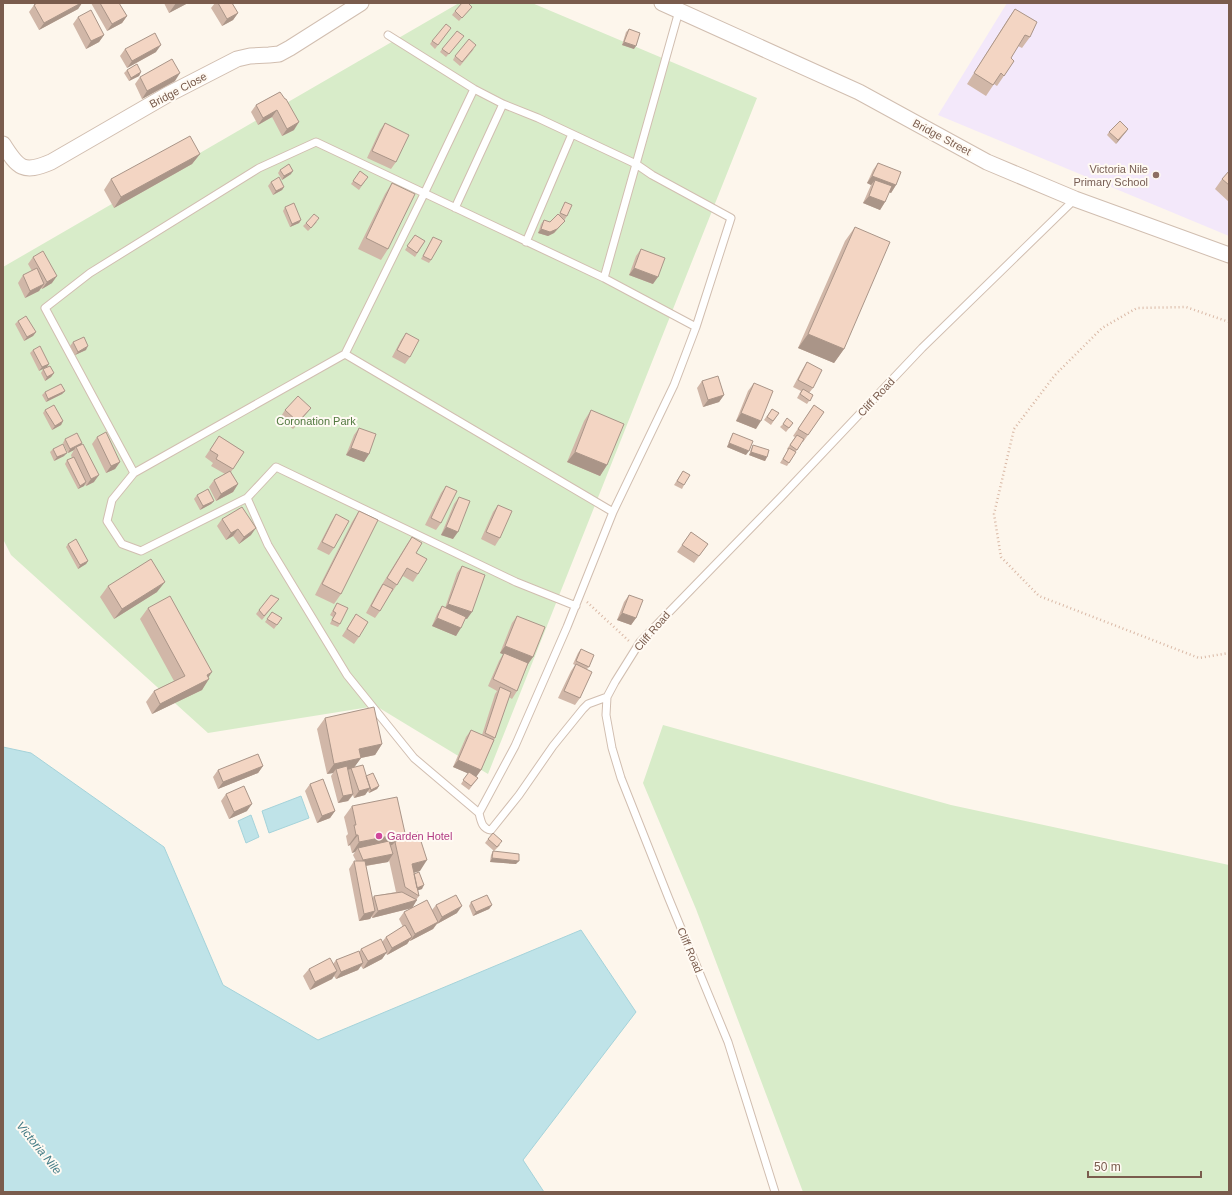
<svg xmlns="http://www.w3.org/2000/svg" width="1232" height="1195" font-family="Helvetica,sans-serif">
  <style>
    .education { fill: #f3e8fa }
    .green { fill: #d8ecc9 }
    .water { fill: #bfe3e8; stroke: #a5d3da }
    .lines { fill: none; stroke-linecap: round; stroke-linejoin: round }
    .service-casing { stroke: #d1beb0; stroke-width: 9 }
    .minor-casing { stroke: #d1beb0; stroke-width: 17 }
    .path { stroke: #d9b8a5; stroke-width: 2.5; stroke-dasharray: 1 3; stroke-linecap: butt }
    .service { stroke: #fff; stroke-width: 7 }
    .minor { stroke: #fff; stroke-width: 15 }
    .wall { fill: #d1b7a8; fill-rule: evenodd }
    .shaded-wall { fill: #aa9588 }
    .building { fill: #f3d5c3; stroke: #aa9588 }
    .education-dot { fill: #8d6e63; stroke: #fffaf3; stroke-width: 1.5 }
    .hotel-dot { fill: #d1479c; stroke: #fffaf3; stroke-width: 1.5 }
    .labels { text-anchor: middle; dominant-baseline: central; stroke-width: 4; stroke-linejoin: round; paint-order: stroke }
    .street-label { font-size: 11px; fill: #7a5c4d; stroke: #fffaf3 }
    .education-label { font-size: 11px; fill: #785e54; stroke: #fffaf3; text-anchor: end }
    .park-label { font-size: 11px; fill: #537a41; stroke: #fffaf3 }
    .hotel-label { font-size: 11px; fill: #b23c85; stroke: #fffaf3; text-anchor: start }
    .water-label { font-size: 12px; font-style: italic; fill: #437c86; stroke: #fffaf3 }
  </style>
  <rect width="100%" height="100%" fill="#fdf6ec"/>
  <path class="education" d="M1007 3H1229V236L938 115Z"/>
  <path class="green" d="M459 3H532L757 98 488 774 376 706 208 733 11 555 3 539V267Z
    M663 725 951 805 1229 865V1192H803L696 909 643 783Z"/>
  <path class="water" d="M3 747 31 753 164 847 223 985 318 1040 581 930 636 1012 523 1160 544 1192H3Z
    M301 796 309 818 269 833 262 811Z
    M251 815 259 837 246 843 238 821Z"/>
  <g class="lines">
    <g class="service-casing">
      <path id="service" d="M455 208 503 104
        M526 242 572 134
        M604 278 679 11
        M345 354 424 194 474 89
        M134 473 345 354 613 512
        M247 498 268 545 347 675 414 758 479 813 515 746 567 627 613 512 674 385 696 327 731 218 652 175 636 164 538 118 503 104 474 89 388 35
        M576 606 516 582 276 467 247 498 141 551 122 544 107 521 112 500 134 473 45 308 90 273 259 168 316 142 604 278 696 327
        M479 813C481 821 482 829 491 830L519 795 553 746 583 709 588 704 607 697
        M775 1192 728 1042 669 899 621 778 612 748 606 715 607 697 615 682 640 642 781 497 922 348 1075 199"/>
    </g>
    <g class="minor-casing">
      <path id="minor" d="M662 3 859 92 987 162 1075 199 1229 255
        M3 144C18 168 23 174 51 162L167 95 237 59 250 56 269 55 279 54 290 48 361 3"/>
    </g>
    <path class="path" d="M1229 322 1186 307 1137 308 1102 328 1055 375 1014 429 994 514 1001 557 1039 596 1199 658 1229 653
      M587 602 629 641"/>
    <use href="#service" class="service"/>
    <use href="#minor" class="minor"/>
  </g>
  <path class="wall" d="M37 3H82L78 9 39 30 29 12 34 5Z
    M91 3H119L127 16 122 23 107 31Z
    M164 3H188L169 13Z
    M215 3H232L238 13 233 20 222 26 211 8Z
    M472 7 459 21 452 15 455 11Z
    M1015 9 1030 37 1022 48 1018 46 1011 58 1014 61 997 86 994 84 986 96 967 84 1008 19Z
    M78 17 104 35 99 42 86 49 73 24Z
    M451 28 435 49 430 44 432 41Z
    M629 29 634 49 622 45 626 32Z
    M461 40 446 57 440 52 442 49Z
    M125 49 156 52 127 68 120 56Z
    M474 49 460 66 453 60 455 56Z
    M127 70 141 72 139 76 129 81 124 73Z
    M140 77 175 81 142 99 135 84Z
    M280 92 294 130 282 136 272 117 258 125 251 112 256 105Z
    M385 123 396 162 391 169 367 158 380 130Z
    M1128 129 1116 144 1107 135 1109 132Z
    M200 154 192 164 114 208 104 190 111 179Z
    M878 163 896 185 891 193 889 192 885 202 880 210 863 203 871 185 867 183 873 170Z
    M280 170 291 174 282 180 278 173Z
    M360 171 368 177 359 190 351 184Z
    M1229 171V202L1215 189 1222 179Z
    M271 182 284 187 282 190 273 195 268 186Z
    M392 183 388 249 381 260 358 249 385 194Z
    M565 202 567 216 562 224 554 233 548 236 538 233 541 224 544 220 550 222 559 215 563 206Z
    M285 207 301 220 299 223 290 227 283 211Z
    M317 222 308 231 303 226 306 223Z
    M855 227 844 349 834 363 798 348 845 241Z
    M415 235 425 241 415 257 405 250Z
    M433 237 431 260 429 263 421 259Z
    M641 249 653 284 629 275 636 256Z
    M33 257 52 283 42 289 41 288 39 291 25 298 18 283 23 275 32 271 28 264Z
    M18 321 36 332 33 336 24 341 15 324Z
    M406 333 410 357 405 364 392 357 401 340Z
    M73 342 86 350 75 355 70 346Z
    M33 350 49 364 39 371 30 353Z
    M807 362 813 388 809 393 813 395 807 404 797 398 801 391 793 387 802 370Z
    M43 369 54 373 51 377 45 381 41 373Z
    M702 381 724 395 719 402 703 407 697 388Z
    M754 383 756 429 736 421 748 391Z
    M65 391 62 394 46 402 42 395 45 392Z
    M814 405 824 412 803 442H802L787 466 780 463 788 450 787 449 795 437 793 436Z
    M311 408 293 429 280 418 285 410Z
    M772 409 779 413 771 425 764 420Z
    M45 410 63 421 61 425 52 430 43 413Z
    M591 410 607 465 600 476 567 462 584 421Z
    M793 423 786 432 780 427 783 424Z
    M359 428 369 454 364 462 346 455 354 435Z
    M733 433 746 455 727 447 731 437Z
    M219 436 244 452 231 472 238 484 233 492 216 501 209 487 214 480 225 474 211 466 213 463 205 457Z
    M97 437 120 462 115 469 106 473 92 444Z
    M65 439 82 443 81 445 94 482 86 486 85 484 84 486 78 489 65 464 67 460 72 458 71 455 74 450 68 453 63 443Z
    M753 445 767 457 765 461 749 455 751 449Z
    M53 449 64 456 54 461 50 452Z
    M683 471 684 485 682 489 674 485Z
    M446 486 441 523 436 530 425 525 441 493Z
    M197 495 214 501 211 504 200 510 194 499Z
    M459 497 453 539 441 535 454 504Z
    M498 505 500 538 495 546 481 539 493 512Z
    M359 511 341 594 334 604 315 595 352 522Z
    M336 514 334 548 329 555 317 549 331 522Z
    M222 519 251 535 239 544 233 536 226 540 217 526Z
    M691 532 708 544 694 563 677 552Z
    M412 537 418 574 413 582 403 576 392 592V591L380 611 375 618 366 613 378 591 407 544Z
    M68 544 88 561 86 564 78 569 66 547Z
    M462 566 467 619H465L456 636 432 626 437 614 442 606 445 608 457 573Z
    M108 586 157 592 114 619 100 597Z
    M629 595 636 618 631 625 617 620 624 602Z
    M279 599 262 620 256 614 259 610Z
    M337 603 340 624 338 627 330 624 333 617 330 615Z
    M148 608 208 678 202 690 152 714 146 702 154 691 174 681 140 619Z
    M272 612 282 618 274 629 265 622Z
    M356 614 359 637 354 644 342 636Z
    M517 616 533 657 528 664 517 691 512 699 509 697 495 738 481 770 476 777 478 778 469 790 461 784 468 773 453 767 466 737 471 730 482 735 495 694 497 691 488 686 499 661 503 654 500 653 512 623Z
    M581 649 589 667 587 669 580 698 575 705 558 698 571 671 575 665 573 664 578 653Z
    M325 718 382 744 375 755 361 758 354 767 379 786 377 789 369 793 368 791 365 795 354 798 353 795 348 801 338 803 331 776 333 773 327 774 317 729Z
    M263 766 258 773 218 789 213 777 218 770Z
    M310 784 335 811 330 818 317 823 305 791Z
    M226 794 247 811 229 819 221 801Z
    M352 806 400 839 420 871 414 873 422 889 418 890 419 896 416 900 413 907 432 910 436 905 457 913 437 924 433 929 410 941V940L407 944 387 955 386 953 382 959 363 969 361 966 358 970 336 979 334 976 332 979 310 990 303 976 309 969 333 964 336 960 359 952 361 949 382 942 386 937 403 927 399 919 404 912 412 908 372 918V916L370 919 359 921 349 869 354 861H356L353 855 355 852 352 853 350 845 348 846 346 836 348 834 344 817ZM389 860 396 892 374 896 372 899 366 866 388 862Z
    M488 839 500 845 494 851 485 843Z
    M493 851 516 864 490 862 491 855Z
    M471 902 492 905 489 909 473 916 469 906Z"/>
  <path class="shaded-wall" d="M81 3H82L78 9 39 30 44 23Z
    M176 3H188L169 13Z
    M238 13 233 20 222 26 227 19Z
    M127 16 122 23 107 31 112 24Z
    M104 35 99 42 86 49 91 41Z
    M624 42 636 46 634 49 622 45Z
    M161 45 156 52 127 68 132 61Z
    M141 72 139 76 129 81 131 78Z
    M180 73 175 81 142 99 147 91Z
    M277 110 272 117 258 125 263 118Z
    M299 122 294 130 282 136 287 129Z
    M1128 129 1126 132 1116 144 1118 140Z
    M200 154 192 164 114 208 121 197Z
    M293 171 291 174 282 180 284 176Z
    M872 176 896 185 891 193 873 185 875 180 871 185 867 183Z
    M284 187 282 190 273 195 276 191Z
    M869 196 885 202 880 210 863 203Z
    M301 220 299 223 290 227 292 224Z
    M565 221 554 233 548 236 538 233 541 229Z
    M634 268 658 277 653 284 629 275Z
    M57 276 52 283 42 289 47 282Z
    M44 284 39 291 25 298 30 291Z
    M36 332 33 336 24 341 27 337Z
    M808 334 844 349 834 363 798 348Z
    M88 346 86 350 75 355 78 352Z
    M49 364 47 367 39 371 42 367Z
    M54 373 51 377 45 381 47 377Z
    M65 391 62 394 46 402 48 399Z
    M724 395 719 402 703 407 708 400Z
    M311 408 293 429 298 422Z
    M741 413 761 421 756 429 736 421Z
    M63 421 61 425 52 430 55 426Z
    M82 443 79 447H76L74 450 68 453 70 449Z
    M729 443 749 451 746 455 727 447Z
    M351 448 369 454 364 462 346 455Z
    M575 452 607 465 600 476 567 462Z
    M751 452 767 457 765 461 749 455Z
    M67 453 64 456 54 461 57 457Z
    M120 462 115 469 106 473 111 466Z
    M99 475 94 482 86 486 91 479Z
    M86 482 84 486 78 489 80 486Z
    M238 484 233 492 216 501 221 494Z
    M214 501 211 504 200 510 203 506Z
    M446 527 458 532 453 539 441 535Z
    M256 528 251 535 239 544 244 537Z
    M238 529 233 536 226 540 231 533Z
    M88 561 86 564 78 569 80 565Z
    M165 582 157 592 114 619 122 609Z
    M448 604 472 612 467 619 443 611Z
    M622 613 636 618 631 625 617 620Z
    M437 618 461 628 456 636 432 626Z
    M505 646 533 657 528 664 500 653Z
    M212 672 206 681 209 679 202 690 152 714 160 704Z
    M382 744 375 755 351 760 359 749Z
    M361 758 353 769 351 768V769L337 772 336 769 333 773 327 774 334 764Z
    M458 760 481 770 476 777 453 767Z
    M263 766 258 773 218 789 223 782Z
    M379 786 377 789 369 793 371 790Z
    M370 788 365 795 354 798 359 791Z
    M353 794 348 801 338 803 343 796Z
    M252 804 247 811 229 819 234 812Z
    M335 811 330 818 317 823 322 816Z
    M405 833 397 844 395 842 392 845 360 852 358 848 355 852 352 853 359 842Z
    M356 835H358L350 845 348 846Z
    M393 854 388 862 358 867 363 860Z
    M492 858 519 861 516 864 490 862Z
    M427 860 420 871 404 875 412 864Z
    M424 885 422 889 413 892 416 888Z
    M417 900 412 908 372 918 378 911Z
    M492 905 489 909 473 916 476 912Z
    M462 906 457 913 437 924 442 917Z
    M375 911 370 919 359 921 364 914Z
    M438 922 433 929 410 941 415 934Z
    M412 937 407 944 387 955 392 948Z
    M387 952 382 959 363 969 368 961Z
    M363 963 358 970 336 979 341 972Z
    M337 971 332 979 310 990 315 982Z"/>
  <path class="building" d="M37 3H81L44 23 34 5Z
    M100 3H119L127 16 112 24Z
    M218 3H232L238 13 227 19Z
    M462 3H468L472 7 462 18 455 11Z
    M1015 9 1037 22 1030 37 1025 35 1011 58 1014 61 1004 76 1001 73 993 85 974 73Z
    M91 10 104 35 91 41 78 17Z
    M446 24 451 28 438 45 432 41Z
    M629 29 640 33 636 46 624 42Z
    M457 31 464 36 449 54 442 49Z
    M155 33 161 45 132 61 125 49Z
    M469 39 476 45 462 62 455 56Z
    M172 59 180 73 147 91 140 77Z
    M137 64 141 72 131 78 127 70Z
    M280 92 285 99H286L299 122 287 129 277 110 263 118 256 105Z
    M1120 121 1128 129 1118 140 1109 132Z
    M385 123 409 135 396 162 372 151Z
    M190 136 200 154 121 197 111 179Z
    M878 163 901 172 896 185 872 176Z
    M289 164 293 171 284 176 280 170Z
    M360 171 368 177 361 186 353 181Z
    M1229 171V185L1222 179Z
    M279 177 284 187 276 191 271 182Z
    M875 180 892 186 885 202 869 196Z
    M392 183 415 194 388 249 366 238Z
    M565 202 572 205 567 216 560 213Z
    M294 203 301 220 292 224 285 207Z
    M314 214 319 218 311 228 306 223Z
    M558 214 565 221 557 229 550 232 541 229 544 220 550 222Z
    M855 227 890 242 844 349 808 334Z
    M415 235 425 241 417 253 407 246Z
    M433 237 442 241 431 260 423 256Z
    M641 249 665 258 658 277 634 268Z
    M43 251 57 276 47 282 33 257Z
    M37 268 44 284 30 291 23 275Z
    M26 316 36 332 27 337 18 321Z
    M406 333 419 340 410 357 397 350Z
    M84 337 88 346 78 352 73 342Z
    M40 346 49 364 42 367 33 350Z
    M807 362 822 370 813 388 798 380Z
    M50 366 54 373 47 377 43 369Z
    M718 376 724 395 708 400 702 381Z
    M754 383 773 391 761 421 741 413Z
    M61 384 65 391 48 399 45 392Z
    M803 389 813 395 810 401 800 394Z
    M298 396 311 408 298 422 285 410Z
    M54 405 63 421 55 426 45 410Z
    M814 405 824 412 808 435 798 429Z
    M772 409 779 413 773 421 767 417Z
    M591 410 624 424 607 465 575 452Z
    M787 418 793 423 789 428 783 424Z
    M359 428 376 434 369 454 351 448Z
    M106 432 120 462 111 466 97 437Z
    M77 433 82 443 70 449 65 439Z
    M733 433 753 441 749 451 729 443Z
    M797 435 804 439 797 450 790 445Z
    M219 436 244 452 233 469 216 459 218 455 210 450Z
    M63 444 67 453 57 457 53 449Z
    M83 444 99 475 91 479 76 447Z
    M753 445 769 450 767 457 751 452Z
    M789 448 796 452 789 463 783 459Z
    M74 457 86 482 80 486 67 460Z
    M230 471 238 484 221 494 214 480Z
    M683 471 690 475 684 485 677 481Z
    M446 486 457 491 441 523 431 518Z
    M208 489 214 501 203 506 197 495Z
    M459 497 470 501 458 532 446 527Z
    M498 505 512 511 500 538 486 532Z
    M242 507 256 528 244 537 238 529 231 533 222 519Z
    M359 511 378 520 341 594 322 584Z
    M336 514 349 521 334 548 322 542Z
    M691 532 708 544 699 556 682 545Z
    M412 537 422 543 416 553 427 559 418 574 407 568 397 585 387 578Z
    M76 539 88 561 80 565 68 544Z
    M151 559 165 582 122 609 108 586Z
    M462 566 485 575 472 612 448 604Z
    M383 584 393 589 380 611 371 606Z
    M271 595 279 599 264 616 259 610Z
    M629 595 643 600 636 618 622 613Z
    M170 596 212 672 207 675 209 679 160 704 154 691 185 676 148 608Z
    M337 603 348 608 340 624 332 620 336 613 333 611Z
    M442 606 466 617 461 628 437 618Z
    M272 612 282 618 277 625 267 619Z
    M356 614 368 622 359 637 347 629Z
    M517 616 545 627 533 657 505 646Z
    M581 649 594 655 589 667 576 661Z
    M504 653 528 663 517 691 493 679Z
    M576 664 592 672 580 698 564 691Z
    M500 687 511 692 495 738 485 733Z
    M374 707 382 744 359 749 361 758 334 764 325 718Z
    M471 730 494 740 481 770 458 760Z
    M258 754 263 766 223 782 218 770Z
    M363 765 370 788 359 791 351 768Z
    M347 766 353 794 343 796 336 769Z
    M469 772 478 778 471 786 463 780Z
    M373 773 379 786 371 790 366 776Z
    M323 779 335 811 322 816 310 784Z
    M244 786 252 804 234 812 226 794Z
    M397 797 405 833 359 842 358 835H356L354 825H356L352 806Z
    M418 832 427 860 412 864 419 896 405 887 395 842Z
    M493 833 502 841 497 847 488 839Z
    M389 841 393 854 363 860 358 848Z
    M493 851 519 854V861L492 858Z
    M354 861H365L375 911 364 914Z
    M419 872 424 885 417 888 414 874Z
    M402 892 417 900 378 911 374 896Z
    M456 895 462 906 442 917 436 905Z
    M487 895 492 905 476 912 471 902Z
    M427 900 438 922 415 934 404 912Z
    M405 925 412 937 392 948 386 937Z
    M381 939 387 952 368 961 361 949Z
    M359 951 363 963 341 972 336 960Z
    M330 958 337 971 315 982 309 969Z"/>
  <circle class="education-dot" cx="1156" cy="175" r="4"/>
  <circle class="hotel-dot" cx="379" cy="836" r="4"/>
  <g class="labels">
    <g class="street-label">
      <text transform="translate(178 90) rotate(-28)">Bridge Close</text>
      <text transform="translate(942 137) rotate(28)">Bridge Street</text>
      <text transform="translate(876 397) rotate(-47)">Cliff Road</text>
      <text transform="translate(652 631) rotate(-49)">Cliff Road</text>
      <text transform="translate(690 950) rotate(67)">Cliff Road</text>
    </g>
    <g class="education-label">
      <text x="1148" y="169">Victoria Nile<tspan x="1148" dy="13">Primary School</tspan></text>
    </g>
    <g class="park-label">
      <text x="316" y="421">Coronation Park</text>
    </g>
    <g class="hotel-label">
      <text x="387" y="836">Garden Hotel</text>
    </g>
    <g class="water-label">
      <text transform="translate(39 1148) rotate(51)">Victoria Nile</text>
    </g>
  </g>
  <rect width="1232" height="1195" fill="none" stroke="#7a5c4d" stroke-width="8"/>
  <path d="M1088 1171v6h113v-6" fill="none" stroke="#7a5c4d" stroke-width="2"/>
  <text x="1094" y="1171" font-size="12" fill="#7a5c4d" stroke="#fffaf3" stroke-width="3" paint-order="stroke">50 m</text>
</svg>
